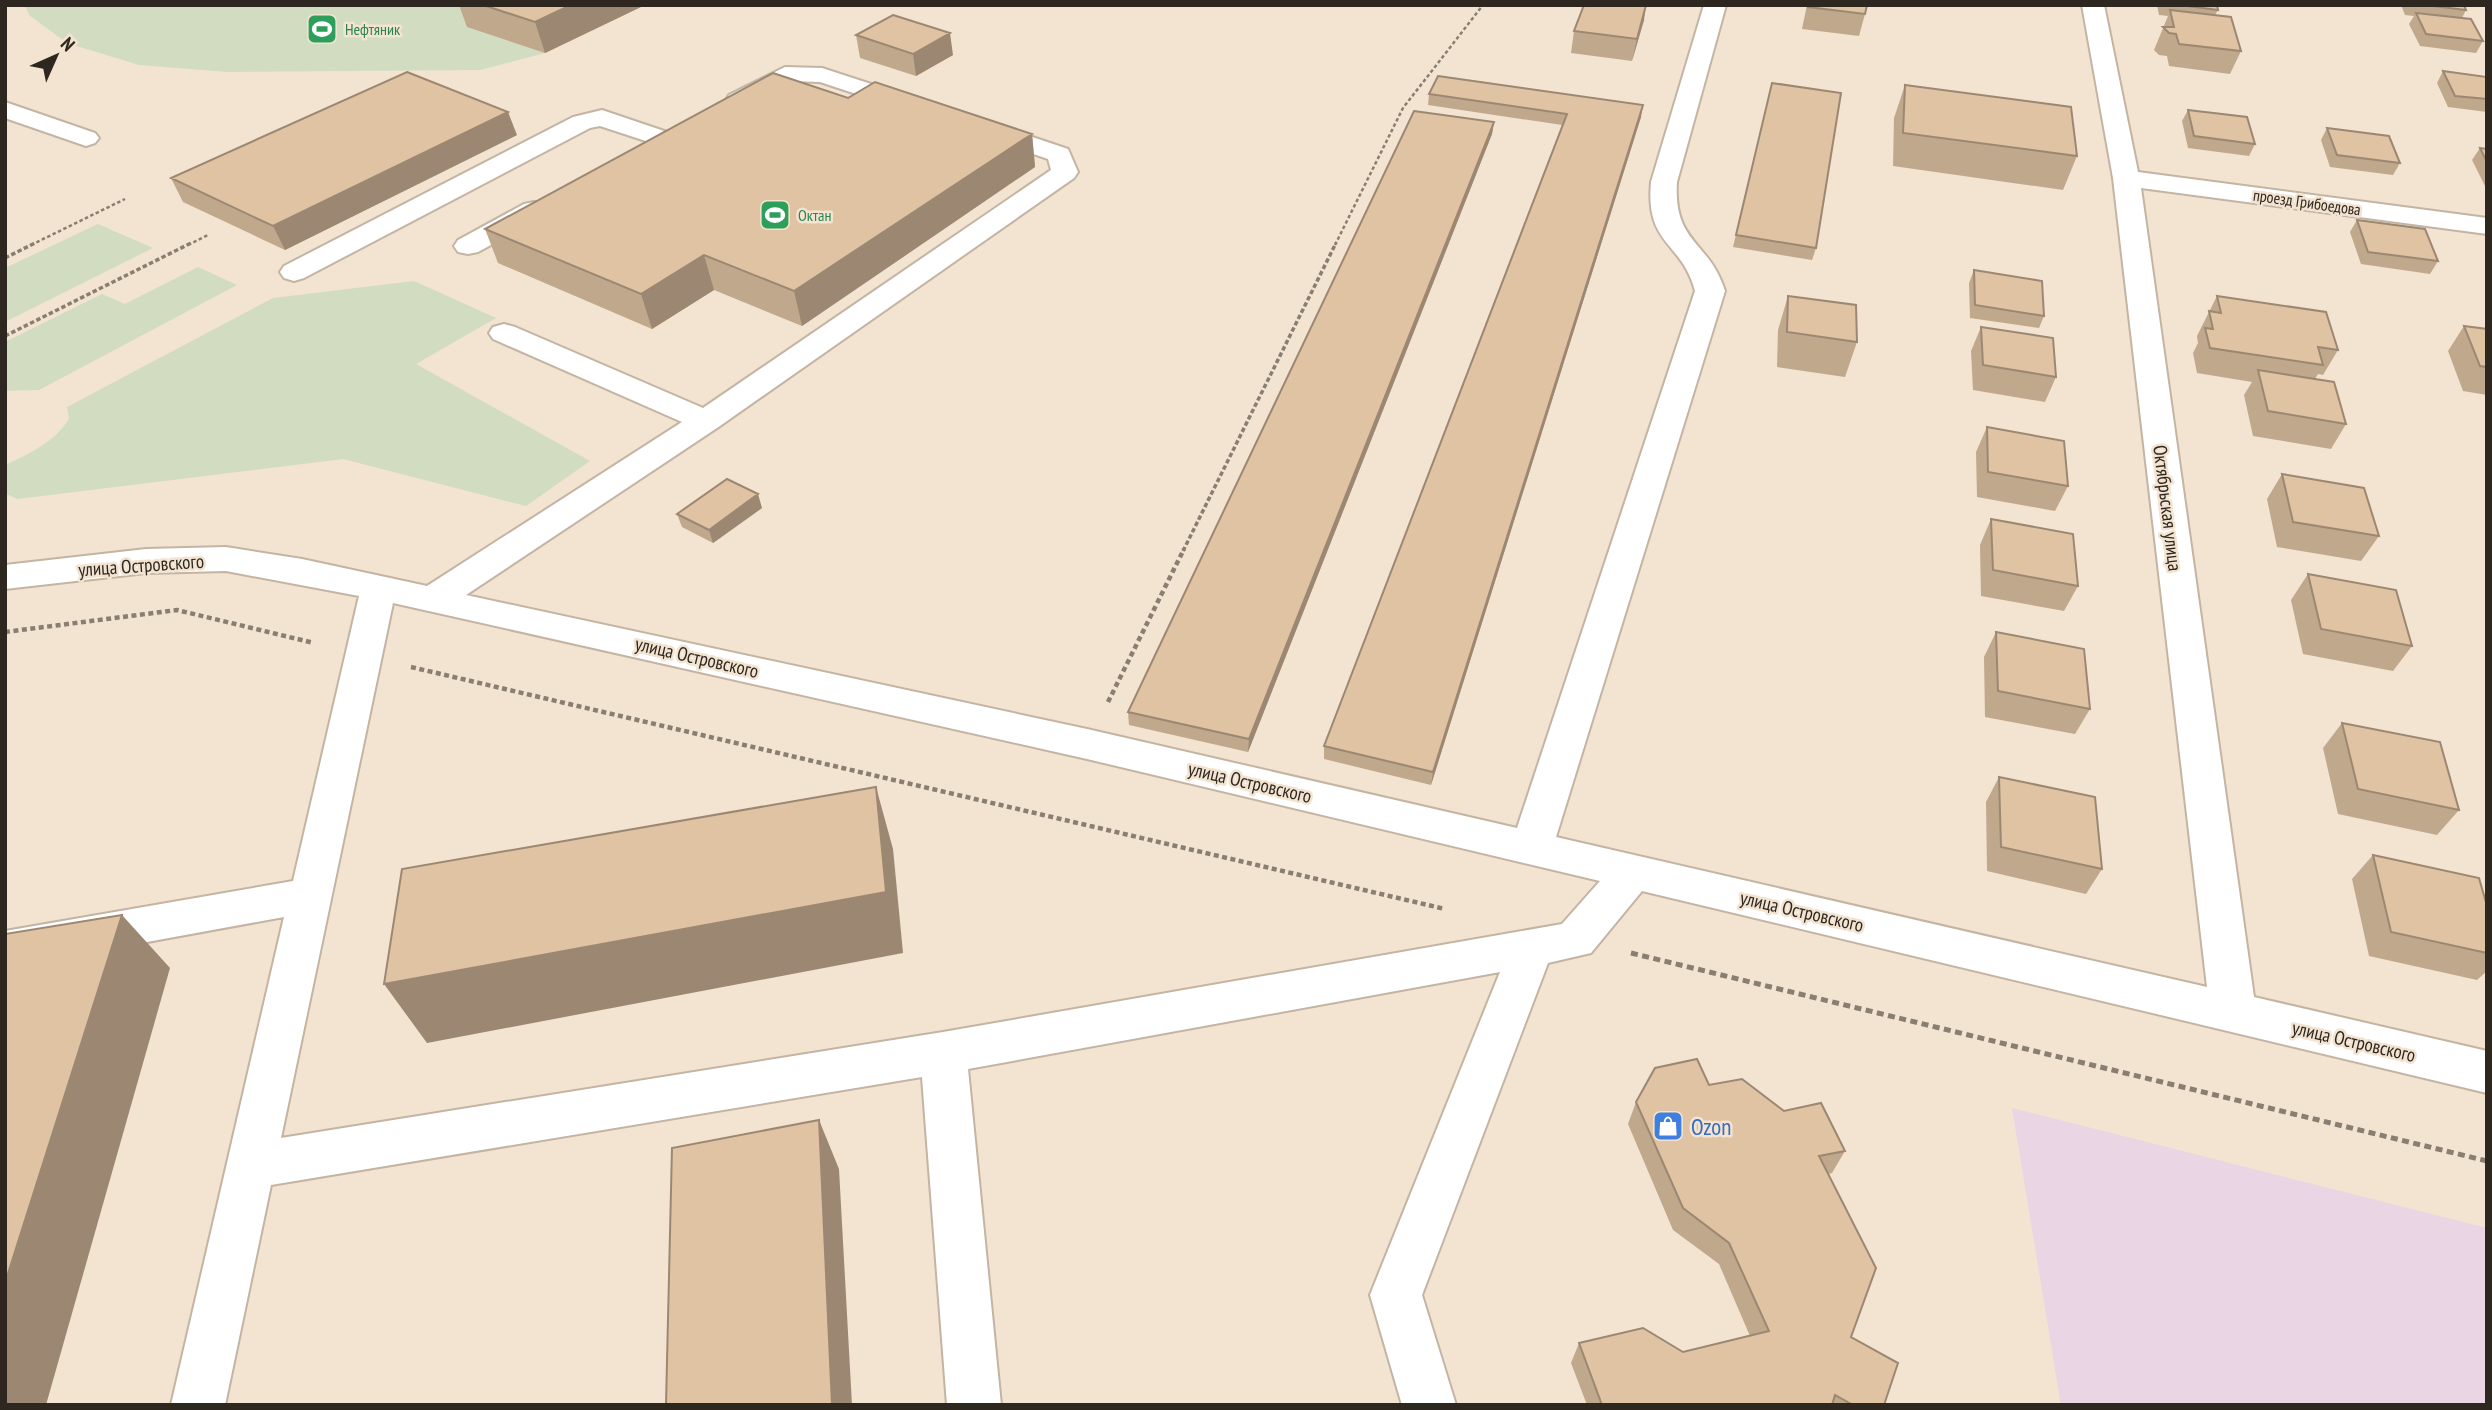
<svg xmlns="http://www.w3.org/2000/svg" width="2492" height="1410" font-family="'PT Sans Narrow',sans-serif">
  <style>
    .medical { fill: #e9d5e4 }
    .green { fill: #d1dcc1 }
    .lines { fill: none; stroke-linecap: round; stroke-linejoin: round }
    .minor-casing { stroke: #c4b4a3; stroke-width: 4 }
    .path-far3 { stroke: #897e72; stroke-width: 2.5; stroke-dasharray: 3.5 2.5; stroke-linecap: butt }
    .path-far2 { stroke: #897e72; stroke-width: 3.5; stroke-dasharray: 4.5 2.5; stroke-linecap: butt }
    .path-far1 { stroke: #897e72; stroke-width: 4.5; stroke-dasharray: 5 3.5; stroke-linecap: butt }
    .path { stroke: #897e72; stroke-width: 5; stroke-dasharray: 7 4.5; stroke-linecap: butt }
    .minor { fill: #fff; fill-rule: evenodd }
    .wall { fill: #c0a88c }
    .shaded-wall { fill: #9c8872 }
    .building { fill: #dfc3a3; stroke: #9c8872; stroke-width: 2 }
    .labels { text-anchor: middle; dominant-baseline: central; stroke-width: 5; stroke-linejoin: round; paint-order: stroke }
    .far-leisure-label { font-size: 16px; fill: #27864d; stroke: #f3e3d1; text-anchor: start }
    .far-street-label { font-size: 16px; fill: #2d2720; stroke: #f3e3d1 }
    .street-label { font-size: 19px; fill: #2d2720; stroke: #f3e3d1 }
    .near-shop-label { font-size: 23px; fill: #366cbe; stroke: #f3e3d1; text-anchor: start }
  </style>
  <rect width="100%" height="100%" fill="#f3e3d1"/>
  <path class="medical" d="M2012 1108 2487 1228V1405H2061Z"/>
  <path class="green" d="M25 5H645L545 53 480 70 228 72 139 65 67 43 29 15Z
    M98 224 153 248 5 322V268Z
    M198 267 237 285 39 390 5 391V342L102 294 125 304Z
    M414 281 496 318 416 364 590 461 526 506 343 459 17 499 5 493V465C31 453 53 443 69 419L67 407 273 298Z"/>
  <g class="lines">
    <g class="minor-casing">
      <path id="minor" d="M1704 5H1726L1677 182C1673 244 1709 240 1725 291L1556 837 2207 987 2113 178 2082 5H2104L2138 172 2487 218V234L2141 188 2254 997 2487 1051V1093L1642 891 1591 953 1548 963 1422 1295 1456 1405H1402L1370 1295 1500 972 968 1069 1001 1405H947L922 1077 271 1185 225 1405H171L284 917 5 968V931L293 881 359 596 226 571 146 573 5 589V565L146 549 226 547 302 559 427 586 682 422 493 339 489 333 493 327 504 324 515 327 703 408 1051 170 1048 159 976 134 972 129 976 124 985 121 1068 149 1078 172 1074 178 717 428 466 595 1087 729 1517 828 1695 291C1682 241 1645 246 1651 182ZM393 603 1087 759 1600 881 1562 924 943 1032 281 1138Z
        M785 67 822 68 923 101 926 106 923 111 914 113 820 82 789 81 738 107 729 105 726 100 729 95Z
        M5 102 95 133 99 138 95 143 86 146 5 118Z
        M602 110 673 134 677 139 673 144 664 147 600 126 590 128 304 278 294 281 284 278 280 272 284 266 573 117Z
        M534 202 544 204 548 210 544 216 478 252 468 254 458 252 454 246 458 240 524 204Z"/>
    </g>
    <path class="path-far3" d="M31 245 125 199
      M188 245 208 235
      M1335 245 1403 108 1483 5"/>
    <path class="path-far2" d="M5 258 35 243
      M5 336 191 243
      M1183 551 1336 243"/>
    <path class="path-far1" d="M5 632 177 610 314 643
      M411 667 1445 909
      M1108 702 1184 549"/>
    <path class="path" d="M1631 953 2487 1161"/>
    <use href="#minor" class="minor"/>
  </g>
  <path class="wall" d="M459 5H645L545 53 467 27Z
    M1807 5H1867L1865 14 1859 36 1802 29Z
    M2157 5H2217L2218 10 2215 15 2241 51 2230 74 2169 66 2167 56 2159 55 2154 50 2168 16 2159 15Z
    M2401 5H2464L2466 10 2462 18 2483 41 2476 53 2420 46 2409 24 2414 16 2405 15Z
    M1644 20 1632 61 1571 53 1574 31Z
    M856 35 953 55 916 76 860 58Z
    M2443 71 2487 77V112L2448 107 2437 83Z
    M1772 83 1816 248 1812 260 1733 247Z
    M1905 85 2077 156 2063 190 1893 166 1894 118Z
    M1429 94 1641 117 1431 785 1324 759V746L1562 125 1428 105Z
    M848 98 1032 134 1035 167 802 326 714 290 652 329 498 263 485 229Z
    M2188 110 2255 144 2249 156 2188 148 2182 121Z
    M1494 122 1492 134 1248 752 1129 725 1128 712Z
    M2327 128 2400 163 2393 175 2330 167 2321 140Z
    M517 135 285 250 183 202 171 178Z
    M2480 148 2487 149V188H2486L2472 160Z
    M2357 220 2438 261 2430 274 2361 264 2350 232Z
    M1974 270 2044 316 2039 328 1970 318 1969 283Z
    M1788 296 1857 342 1845 377 1777 367 1778 330Z
    M2217 296 2338 350 2323 375 2318 374 2315 379 2346 424 2331 449 2253 436 2244 395 2252 382 2197 373 2193 353 2198 343 2197 336Z
    M2464 326 2487 329V395L2463 391 2448 351Z
    M1981 327 2056 377 2045 402 1973 390 1971 351Z
    M1987 427 2068 486 2055 511 1977 497 1976 452Z
    M2282 474 2379 536 2361 561 2277 547 2267 499Z
    M762 508 713 543 682 527 677 514Z
    M1991 519 2078 586 2064 611 1981 596 1980 545Z
    M2308 574 2412 646 2393 671 2303 654 2291 600Z
    M1996 632 2090 709 2075 734 1985 717 1984 657Z
    M2342 723 2459 810 2437 835 2338 814 2323 748Z
    M1999 777 2102 869 2086 894 1987 871 1986 802Z
    M2373 855 2487 906V971L2477 980 2369 956 2352 879Z
    M1636 1102 1784 1111 1845 1151 1832 1173 1828 1174 1851 1337 1884 1405H1587L1571 1363 1579 1343 1683 1352 1750 1336 1719 1264 1673 1230 1628 1124Z"/>
  <path class="shaded-wall" d="M571 5H645L545 53 535 22Z
    M1646 5 1644 20 1632 61 1637 39Z
    M950 33 953 55 916 76 913 54Z
    M1643 105 1641 117 1431 785 1433 772Z
    M508 112 517 135 285 250 273 226Z
    M1494 122 1492 134 1248 752 1249 739Z
    M1032 134 1035 167 802 326 794 291Z
    M704 255 714 290 652 329 641 294Z
    M758 494 762 508 713 543 709 530Z
    M876 787 893 849 903 953 427 1043 384 984Z
    M122 915 170 968 46 1405H5V1283Z
    M819 1120 839 1169 852 1405H832Z"/>
  <path class="building" d="M483 5H571L535 22Z
    M1584 5H1646L1637 39 1574 31Z
    M1808 5H1867L1865 14 1808 7Z
    M2180 5H2217L2218 10Z
    M2425 5H2464L2466 10Z
    M2170 10 2231 17 2241 51 2179 44 2176 34 2169 33 2163 27H2174Z
    M2416 13 2471 19 2483 41 2426 34Z
    M893 15 950 33 913 54 856 35Z
    M2443 71 2487 77V99L2455 96Z
    M407 72 508 112 273 226 171 178Z
    M773 73 848 98 875 82 1032 134 794 291 704 255 641 294 485 229Z
    M1438 76 1643 105 1433 772 1324 746 1567 114 1429 94Z
    M1772 83 1841 93 1816 248 1736 235Z
    M1905 85 2071 107 2077 156 1903 133Z
    M2188 110 2247 117 2255 144 2194 136Z
    M1414 111 1494 122 1249 739 1128 712Z
    M2327 128 2389 136 2400 163 2337 155Z
    M2480 148 2487 149V162Z
    M2357 220 2425 229 2438 261 2368 252Z
    M1974 270 2042 281 2044 316 1975 305Z
    M1788 296 1856 305 1857 342 1787 332Z
    M2217 296 2326 312 2338 350 2318 347 2323 365 2210 348 2205 328 2213 329 2209 311 2221 313Z
    M2464 326 2487 329V367L2480 366Z
    M1981 327 2053 338 2056 377 1983 365Z
    M2258 370 2334 382 2346 424 2268 411Z
    M1987 427 2064 441 2068 486 1988 472Z
    M2282 474 2364 488 2379 536 2293 522Z
    M727 479 758 494 709 530 677 514Z
    M1991 519 2073 534 2078 586 1993 570Z
    M2308 574 2396 590 2412 646 2321 629Z
    M1996 632 2084 649 2090 709 1998 691Z
    M2342 723 2440 742 2459 810 2358 789Z
    M1999 777 2095 797 2102 869 2001 847Z
    M876 787 886 892 384 984 402 869Z
    M2373 855 2479 878 2487 906V953L2391 932Z
    M122 915 5 1283V934Z
    M1697 1059 1709 1085 1742 1079 1784 1111 1821 1103 1845 1151 1819 1156 1876 1268 1851 1337 1898 1363 1884 1405H1853L1835 1395 1832 1405H1602L1579 1343 1643 1328 1683 1352 1769 1331 1729 1243 1683 1208 1636 1102 1655 1068Z
    M819 1120 832 1405H666L672 1148Z"/>
  <defs>
    <g id="stadium-square" transform="scale(1.575)"><rect x="-9" y="-9" width="18" height="18" rx="4" fill="#2e9e5b" stroke="#f3e3d1"/><path d="M0-5a6.5 5 0 1 0 0 10a6.5 5 0 1 0 0-10ZM-3.5-1.8h7v3.6h-7Z" fill="#fff"/></g>
    <g id="shop-square" transform="scale(1.575)"><rect x="-9" y="-9" width="18" height="18" rx="4" fill="#3f7fe0" stroke="#f3e3d1"/><path d="M-5-2.5h2.3a2.7 3.5 0 0 1 5.4 0H5L5.5 6h-11ZM-1.5-2.5h3a1.5 2.3 0 0 0-3 0Z" fill="#fff"/></g>
  </defs>
  <g fill-rule="evenodd">
    <use href="#stadium-square" x="322" y="29"/>
    <use href="#stadium-square" x="775" y="215"/>
    <use href="#shop-square" x="1668" y="1126"/>
  </g>
  <g class="labels">
    <g class="far-leisure-label">
      <text x="345" y="29">Нефтяник</text>
      <text x="798" y="215">Октан</text>
    </g>
    <g class="far-street-label">
      <text transform="translate(2307 202) rotate(8)">проезд Грибоедова</text>
    </g>
    <g class="street-label">
      <text transform="translate(2168 508) rotate(83)">Октябрьская улица</text>
      <text transform="translate(141 565) rotate(-4)">улица Островского</text>
      <text transform="translate(697 657) rotate(13)">улица Островского</text>
      <text transform="translate(1250 782) rotate(13)">улица Островского</text>
      <text transform="translate(1802 911) rotate(13)">улица Островского</text>
      <text transform="translate(2354 1041) rotate(13)">улица Островского</text>
    </g>
    <g class="near-shop-label">
      <text x="1691" y="1126">Ozon</text>
    </g>
  </g>
  <rect width="2492" height="1410" fill="none" stroke="#2d2720" stroke-width="14"/>
  <g transform="translate(56 56) rotate(45)" stroke="#f3e3d1" stroke-width="5" paint-order="stroke">
  <path d="M0-5L12 26L0 18L-12 26Z" fill="#2d2720"/>
  <text y="-10" font-size="19" font-weight="bold" text-anchor="middle" fill="#2d2720">N</text>
  </g>
</svg>
